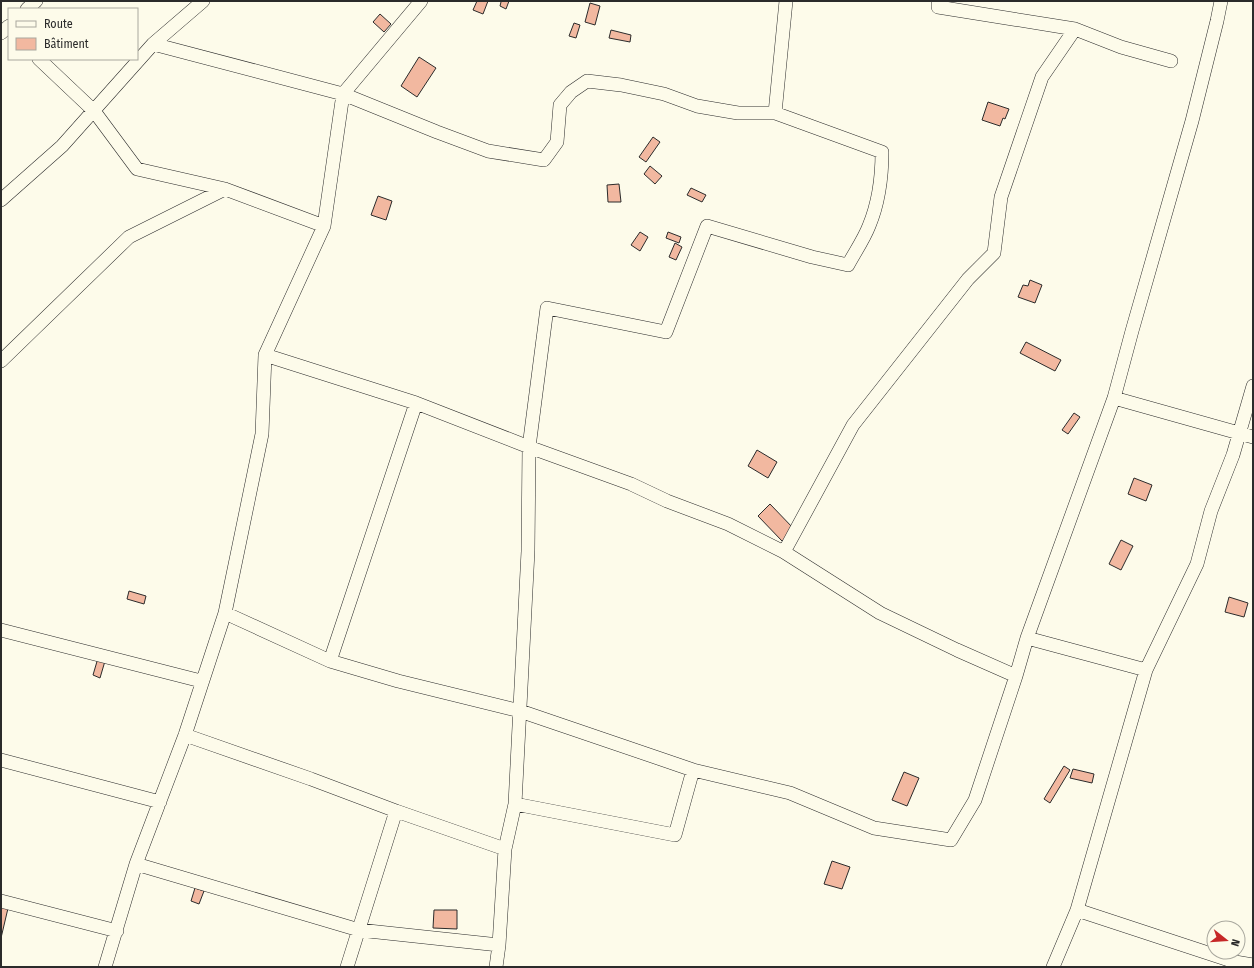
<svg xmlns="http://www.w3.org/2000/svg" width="1254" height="968" font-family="'Fira Sans Condensed',sans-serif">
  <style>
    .building { fill: #f2b8a0; stroke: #2b2b2b }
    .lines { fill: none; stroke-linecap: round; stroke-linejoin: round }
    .minor-casing { stroke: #2b2b2b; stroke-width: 14 }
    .minor { stroke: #fdfbea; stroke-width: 13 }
  </style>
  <rect width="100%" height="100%" fill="#fdfbea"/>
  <path class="building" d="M477 1H488L483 14 473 10Z
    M500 1H509L506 9 500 6 501 2Z
    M590 3 600 6 595 25 585 22Z
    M380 14 391 24 384 32 373 22Z
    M574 23 580 25 576 38 569 36Z
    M611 30 631 35 630 42 609 38Z
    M419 57 436 68 417 97 401 86Z
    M988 102 1009 109 1005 119 1003 118 1000 126 982 120Z
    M653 137 660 142 646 162 639 157Z
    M650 166 662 176 655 184 644 174Z
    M619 184 621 202H608L607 185Z
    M691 188 706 195 702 202 687 195Z
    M378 196 392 201 386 220 371 215Z
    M640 232 648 237 640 251 631 245Z
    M668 232 681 237 679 243 666 238Z
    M675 243 682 247 676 260 669 257Z
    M1030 280 1042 285 1035 303 1018 297 1023 285 1028 286Z
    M1026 342 1061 360 1055 371 1020 353Z
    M1074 413 1080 417 1068 434 1062 430Z
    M757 450 777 462 768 478 748 466Z
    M1134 478 1152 485 1146 501 1128 494Z
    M770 504 794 529 782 541 758 516Z
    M1121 540 1133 546 1121 570 1109 564Z
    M129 591 146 596 144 604 127 599Z
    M1229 597 1248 603 1244 617 1225 612Z
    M98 658 105 661 100 678 93 675Z
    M1064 766 1070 770 1050 803 1044 799Z
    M1073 769 1094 774 1092 783 1070 778Z
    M904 772 919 778 907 806 892 800Z
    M832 861 850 867 842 889 824 884Z
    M195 888 204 891 199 904 191 901Z
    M1 902 9 904 1 938Z
    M434 910H457V929L433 928Z"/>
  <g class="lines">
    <g class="minor-casing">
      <path id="minor" d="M938 1V7L1075 29 1121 47 1171 61
        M27 9 36 1
        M1 33 9 26
        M153 44 343 94 437 132 488 151 544 160 557 142 560 105 571 92 587 81 621 85 664 94 697 106 738 113H775L882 152C882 178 879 202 869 226 864 239 855 252 848 265L812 257 707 226 666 332 547 308 529 447 528 551 515 804 505 849 499 945 496 967
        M39 59 94 111 137 169 225 189 324 226
        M775 113 786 1
        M1 200 62 146 153 44 203 1
        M265 355 416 403 529 447 631 484 667 501 728 524 784 552
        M1 361 129 237 225 189
        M1114 398 1253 437
        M225 613 330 661 416 403
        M1 630 201 681
        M1027 638 1146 670
        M330 661 398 681 520 711 693 770 790 793 874 828 951 840 975 800 1016 676 957 650 880 613 784 552 853 425 968 279 994 253 1001 197 1042 77 1075 29
        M1016 676 1027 638 1114 398 1132 331 1192 121 1217 21 1221 1
        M185 735 311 779 396 811 505 849
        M1 760 160 802
        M515 804 675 835 693 770
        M136 864 359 930 499 945
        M1 901 117 931
        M1077 910 1235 962 1253 965
        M105 967 136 864 185 735 225 613 262 434 265 355 324 226 343 94 421 1
        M347 967 396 811
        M1053 967 1077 910 1146 670 1197 564 1211 511 1233 455 1253 386"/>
    </g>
    <use href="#minor" class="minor"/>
  </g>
  <rect width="1254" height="968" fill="none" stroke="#2b2b2b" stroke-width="4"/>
  <rect x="8" y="8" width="130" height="52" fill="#fdfbea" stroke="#a9a89e"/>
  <rect x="16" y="21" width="20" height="6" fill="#fdfbea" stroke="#a9a89e"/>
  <text x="44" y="28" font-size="12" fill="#2b2b2b">Route</text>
  <rect x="16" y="38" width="20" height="12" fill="#f2b8a0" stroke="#a9a89e"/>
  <text x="44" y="48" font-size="12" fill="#2b2b2b">Bâtiment</text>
  <g transform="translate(1226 940) rotate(107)"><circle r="19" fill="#fdfbea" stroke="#a9a89e"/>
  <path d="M0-3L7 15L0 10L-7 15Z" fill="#c62828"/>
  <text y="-6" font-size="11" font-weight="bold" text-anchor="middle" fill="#2b2b2b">N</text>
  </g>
</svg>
